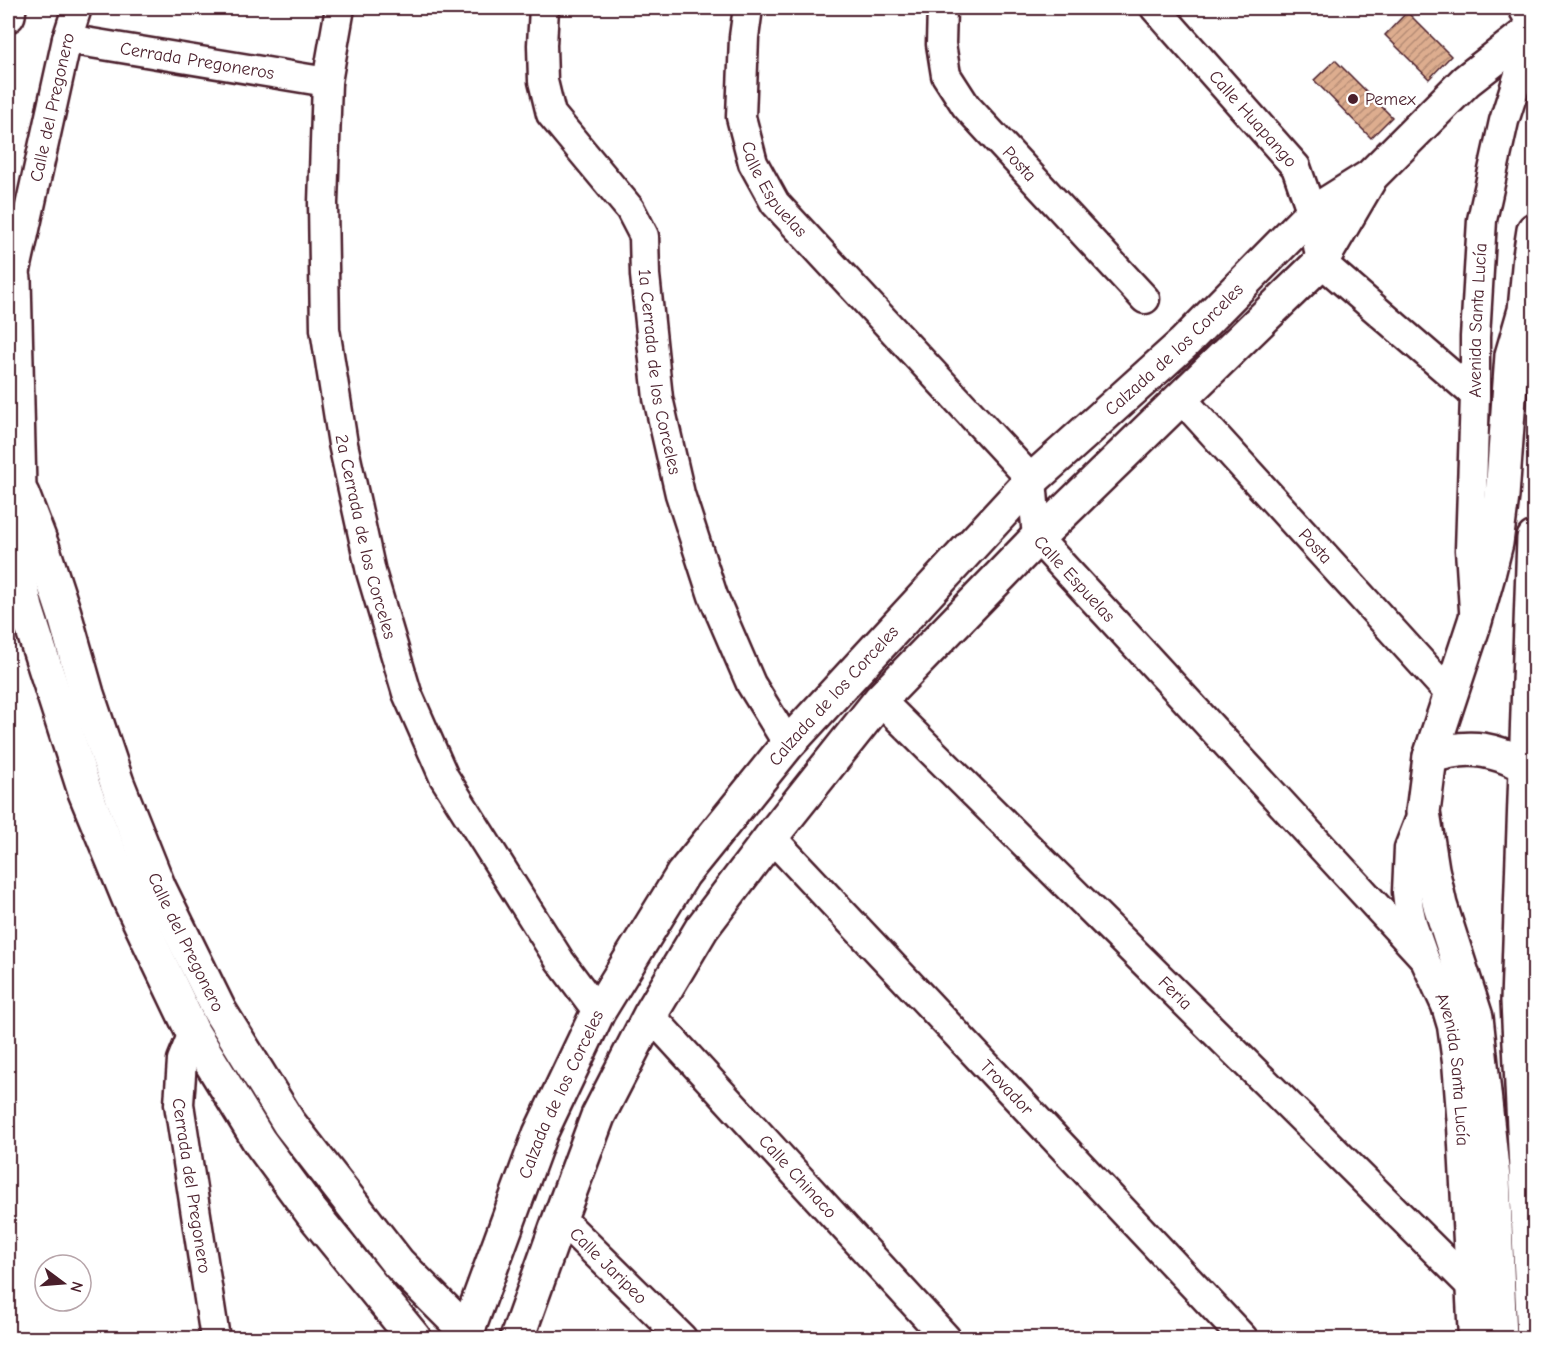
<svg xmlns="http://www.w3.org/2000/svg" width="1542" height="1346" font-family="'Comic Neue',sans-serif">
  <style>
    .building { fill: url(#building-hatch); stroke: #4a1f2b; stroke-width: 1.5 }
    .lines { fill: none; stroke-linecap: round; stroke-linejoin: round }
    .minor-casing { stroke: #4a1f2b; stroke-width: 33 }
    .tertiary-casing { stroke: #4a1f2b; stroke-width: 38 }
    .minor { stroke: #fff; stroke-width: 28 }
    .tertiary { stroke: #fff; stroke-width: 33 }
    .poi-dot { fill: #4a1f2b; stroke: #fff; stroke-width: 2 }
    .labels { text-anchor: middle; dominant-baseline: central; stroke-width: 4.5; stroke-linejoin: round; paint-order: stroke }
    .street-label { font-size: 18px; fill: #4a1f2b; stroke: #fff }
    .poi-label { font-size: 18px; fill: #4a1f2b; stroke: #fff; text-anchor: start }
  </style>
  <defs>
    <pattern id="building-hatch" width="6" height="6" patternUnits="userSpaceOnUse" patternTransform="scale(1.5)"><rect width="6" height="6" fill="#ddad8f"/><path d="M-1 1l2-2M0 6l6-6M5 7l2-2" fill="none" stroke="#b58c75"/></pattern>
  </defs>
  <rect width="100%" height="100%" fill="#fff"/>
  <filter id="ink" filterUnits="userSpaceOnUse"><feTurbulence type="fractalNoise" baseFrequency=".0167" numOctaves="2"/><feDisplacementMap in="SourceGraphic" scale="12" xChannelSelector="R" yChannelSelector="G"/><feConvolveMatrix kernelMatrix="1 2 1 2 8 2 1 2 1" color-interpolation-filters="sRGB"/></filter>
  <g filter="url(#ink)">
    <path class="building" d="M1407 12 1451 56 1429 79 1385 35Z
      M1335 60 1392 117 1371 138 1314 80Z"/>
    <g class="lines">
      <g class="minor-casing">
        <g id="minor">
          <path id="s1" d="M340 8 327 82 323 203 325 329 343 444 371 572 407 693 444 777 560 961 598 1012"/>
          <path id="s2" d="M544 8 542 45 543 81 551 114 630 209 644 236 645 275 658 398 680 494 713 596 751 684 788 744"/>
          <path id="s3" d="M748 8 744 37 741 117 753 163 775 203 1032 480 1037 538 1424 958"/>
          <path id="s4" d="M942 8 941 44 946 75 966 106 1145 299"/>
          <path id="s5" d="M1155 8 1296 167 1312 213 1321 262 1475 395"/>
          <path id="s6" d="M67 39 327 82"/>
          <path id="s7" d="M14 279 67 39 77 8"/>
          <path id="s8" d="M1181 398 1450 694"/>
          <path id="s9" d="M1474 610 1470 550 1475 395V337L1482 220 1504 121 1534 28 1523 8"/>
          <path id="s10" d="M880 700 1469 1284"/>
          <path id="s11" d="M1423 812 1409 848 1407 892 1409 909 1413 927 1424 958 1446 1006 1452 1026 1457 1062 1462 1126 1473 1338"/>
          <path id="s12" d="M771 837 1243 1338"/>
          <path id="s13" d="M650 1015 946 1338"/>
          <path id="s14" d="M193 1033 182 1060 179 1104 215 1338"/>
          <path id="s15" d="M560 1218 682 1338"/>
        </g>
      </g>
      <g class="tertiary-casing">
        <g id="tertiary">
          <path d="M8 15 9 8"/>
          <path d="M8 267 14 279 19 489 13 547 26 608 85 792 129 899 193 1033 259 1141 312 1213 414 1338"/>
          <path id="s16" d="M22 494 42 546 64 613 87 694 117 783 159 888 219 1010 289 1123 398 1263 467 1332"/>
          <path d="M1430 757C1471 742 1498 750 1534 770"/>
          <path id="s17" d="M465 1338 540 1134 598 1012 683 874 788 744 1032 480 1184 343 1312 213 1371 176 1466 81 1534 28"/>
          <path d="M517 1338 560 1218 598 1116 650 1015 702 928 771 837 880 700 1037 538 1321 262 1369 180"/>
          <path d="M1500 1338 1493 1178 1476 1017 1440 905 1432 869 1423 812 1430 757 1475 621 1488 575 1496 543 1502 496 1512 355 1525 310 1530 256 1534 230"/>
          <path d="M1534 1338 1518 1001 1534 538"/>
        </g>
      </g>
      <use href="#minor" class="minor"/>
      <use href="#tertiary" class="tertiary"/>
    </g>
  </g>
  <circle class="poi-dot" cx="1353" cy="99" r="6"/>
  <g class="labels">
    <g class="street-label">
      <text stroke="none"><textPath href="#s6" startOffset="132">Cerrada Pregoneros</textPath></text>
      <text stroke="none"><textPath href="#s7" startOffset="176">Calle del Pregonero</textPath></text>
      <text stroke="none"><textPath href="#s5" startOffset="148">Calle Huapango</textPath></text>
      <text stroke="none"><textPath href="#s4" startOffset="183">Posta</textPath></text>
      <text stroke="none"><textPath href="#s3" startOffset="190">Calle Espuelas</textPath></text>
      <text stroke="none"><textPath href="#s9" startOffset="290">Avenida Santa Lucía</textPath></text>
      <text stroke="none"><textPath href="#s17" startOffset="1234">Calzada de los Corceles</textPath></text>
      <text stroke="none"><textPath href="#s2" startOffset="398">1a Cerrada de los Corceles</textPath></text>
      <text stroke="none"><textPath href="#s1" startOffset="534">2a Cerrada de los Corceles</textPath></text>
      <text stroke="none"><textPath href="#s8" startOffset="200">Posta</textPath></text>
      <text stroke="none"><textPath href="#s3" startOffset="694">Calle Espuelas</textPath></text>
      <text stroke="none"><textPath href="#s17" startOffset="748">Calzada de los Corceles</textPath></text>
      <text stroke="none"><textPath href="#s16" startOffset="478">Calle del Pregonero</textPath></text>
      <text stroke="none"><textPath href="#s10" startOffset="416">Feria</textPath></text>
      <text stroke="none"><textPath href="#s11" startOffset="268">Avenida Santa Lucía</textPath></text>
      <text stroke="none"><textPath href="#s12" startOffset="344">Trovador</textPath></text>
      <text stroke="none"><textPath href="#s17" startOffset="262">Calzada de los Corceles</textPath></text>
      <text stroke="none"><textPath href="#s13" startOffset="219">Calle Chinaco</textPath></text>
      <text stroke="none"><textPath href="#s14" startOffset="156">Cerrada del Pregonero</textPath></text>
      <text stroke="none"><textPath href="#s15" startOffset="68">Calle Jaripeo</textPath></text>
    </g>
    <g class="poi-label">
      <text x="1365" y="99">Pemex</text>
    </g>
  </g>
  <rect width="1542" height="1346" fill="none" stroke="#fff" stroke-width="30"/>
  <rect x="15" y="15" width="1512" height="1316" fill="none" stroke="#4a1f2b" stroke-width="2" filter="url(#ink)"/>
  <g transform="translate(63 1283) rotate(106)"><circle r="28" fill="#ffffff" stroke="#b7a5aa" stroke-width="1.5"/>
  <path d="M0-4.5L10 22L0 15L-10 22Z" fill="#4a1f2b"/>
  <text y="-9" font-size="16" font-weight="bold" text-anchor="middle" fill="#4a1f2b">N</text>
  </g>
</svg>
